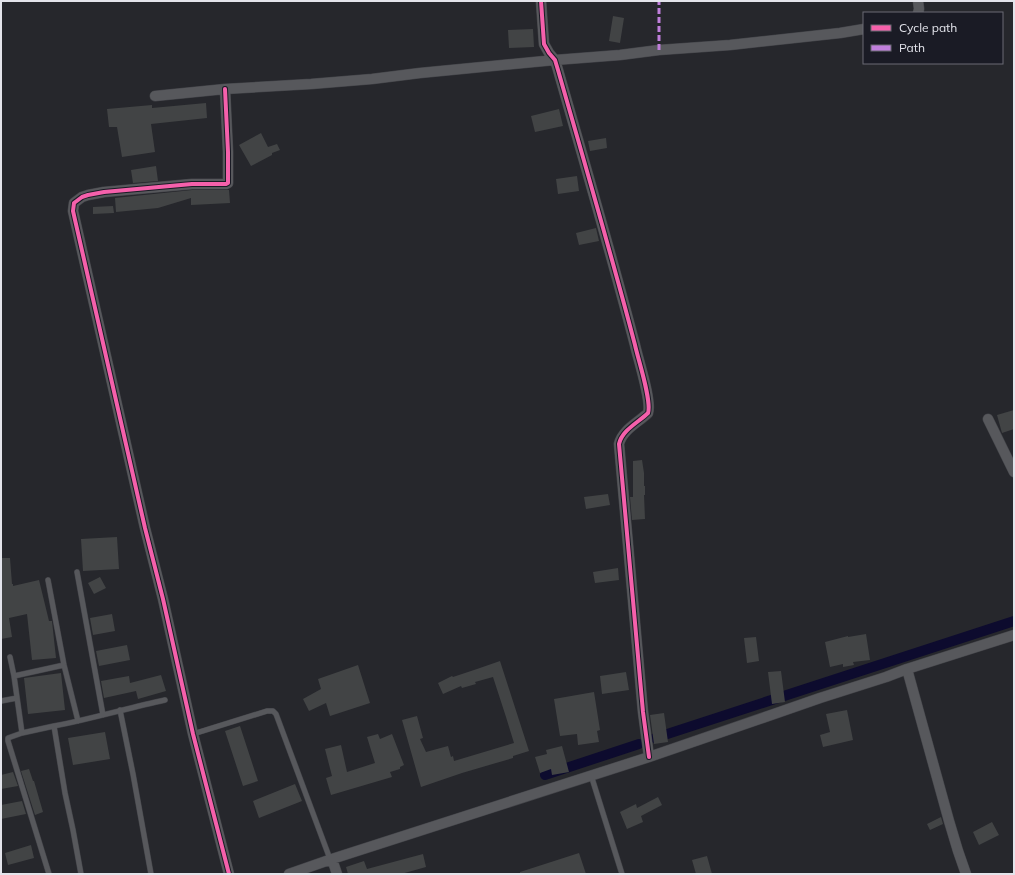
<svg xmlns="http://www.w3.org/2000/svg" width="1015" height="875" font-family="Mulish,sans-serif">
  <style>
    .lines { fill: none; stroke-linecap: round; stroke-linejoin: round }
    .canal { stroke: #0d0b2e; stroke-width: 10 }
    .building { fill: #424445 }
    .lane-casing { stroke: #424348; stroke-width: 6 }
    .street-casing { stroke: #424348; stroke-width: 11 }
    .lane { stroke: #57585c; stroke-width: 5 }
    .street { stroke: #57585c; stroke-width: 10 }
    .quiet { stroke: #c07fdc; stroke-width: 3; stroke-dasharray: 6 3; stroke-linecap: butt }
    .cycleway-casing { stroke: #1a1b25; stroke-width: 6 }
    .cycleway { stroke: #f560ab; stroke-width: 4 }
  </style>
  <rect width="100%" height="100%" fill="#26272c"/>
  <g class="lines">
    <path class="canal" d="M655 738 1014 621
      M545 775 639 744"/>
  </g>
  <path class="building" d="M613 16 624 18 620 43 609 41Z
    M533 29 534 47 509 48 508 30Z
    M206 103 207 118 151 124 155 152 122 157 117 127H109L107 109 152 105V108Z
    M559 109 563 126 535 132 531 116Z
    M261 133 268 147 277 144 280 150 272 153V155L251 166 239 145Z
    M606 138 607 148 590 151 588 141Z
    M156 166 158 181 133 183 131 170Z
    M577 176 579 191 558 194 556 179Z
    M192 190H229L230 203 191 205V198L158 208 116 212 115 198Z
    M113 206 114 213 93 214V207Z
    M596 228 599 241 579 245 576 233Z
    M1014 410V429L1002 433 997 415Z
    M642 460 644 473V486H645V495H644L645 519 632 520 630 497H633V461Z
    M608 494 610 505 586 509 584 497Z
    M117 537 119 569 83 571 81 539Z
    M1 558H10L12 584H13V586L39 580 49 621H52L56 658 32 660 27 614 9 618 12 637 1 639Z
    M618 568 619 580 595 583 593 572Z
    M100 577 106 588 94 594 88 583Z
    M112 614 115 631 93 635 90 618Z
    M866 634 870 660 853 662 854 665 843 667V664L830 667 825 642 848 636V637Z
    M756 637 759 661 747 663 744 638Z
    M127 645 130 660 99 666 96 651Z
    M500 661 529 751 513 756V758L462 773 421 787 402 720 417 716 423 738 420 739 426 752 448 746 451 757 453 756 454 761 514 743 506 717 493 677 475 682 476 684 462 688 461 686 443 694 438 683 452 676 453 677 477 669Z
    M358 665 370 703 330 716 326 703 309 711 303 699 321 689 318 679Z
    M781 671 785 702 772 704 768 672Z
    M626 672 629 690 602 694 600 676Z
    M61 673 65 710 28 714 24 678Z
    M161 675 166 691 138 699 136 691 104 698 101 681 129 676 130 683Z
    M594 692 600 730 597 731 599 742 578 745 577 734 560 736 554 699Z
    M847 710 853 740 823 747 820 735 830 732 826 714Z
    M664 713 668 742 654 744 650 715Z
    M240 726 258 781 243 786 225 731Z
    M105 732 110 759 73 765 68 738Z
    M378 734 380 739 392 734 404 765 400 767V769L390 772 392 777 331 795 326 778 332 776 325 749 341 745 347 772 375 763 367 737Z
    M562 746 569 772 552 775 551 769 540 773 535 757 547 754 546 750Z
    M29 769 33 781H34L43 812 35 815 21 771Z
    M13 772 18 786 1 789V775Z
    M295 784 302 801 259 818 253 801Z
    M658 797 662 805 641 816 643 822 627 829 620 812 636 804 637 808Z
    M22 801 26 814 1 819V805Z
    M941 817 943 824 930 830 927 824Z
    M992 822 999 835 979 845 973 832Z
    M31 845 34 858 8 865 5 853Z
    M579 853 586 874H520V872Z
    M423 854 426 867 401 874H348L346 867 364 861 367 869Z
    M707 856 712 874H696L692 860Z"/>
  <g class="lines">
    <g class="lane-casing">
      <path id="lane" d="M77 572 103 715
        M48 580 64 665 78 721
        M10 657 14 676 22 733
        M14 676 64 665
        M1 701 17 698
        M120 710 133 774 151 874
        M54 726C91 719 128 708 165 700
        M193 734 267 711H273L276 714 330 859
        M591 775 622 874
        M49 874 8 741V738L22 733 54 726 65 793 73 830 81 874"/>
    </g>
    <g class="street-casing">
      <path id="street" d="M541 1 544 44 549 53 555 60 558 70C584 161 611 253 635 345 638 359 652 401 648 413 639 422 622 430 619 444L643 712 649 757
        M918 1 919 9 918 13
        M225 89 228 152V183L226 184H192L104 192 88 195 82 197 74 203 73 211 145 528 163 599 193 734 229 874
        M155 96 225 89 311 84 372 79 420 73 555 60 620 55 659 50 730 45 840 33 864 29
        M988 419 1014 472
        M907 669 949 821 958 851 966 874
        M332 859 337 874
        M289 874 332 859 649 757 774 714 820 698 886 677 907 669 1014 635"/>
    </g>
    <use href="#lane" class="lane"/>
    <use href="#street" class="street"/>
    <path class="quiet" d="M659 50V1"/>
    <g class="cycleway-casing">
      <path id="cycleway" d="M541 1 544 44 549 53 555 60 558 70C584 161 611 253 635 345 638 359 652 401 648 413 639 422 622 430 619 444L643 712 649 757
        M225 89 228 152V183L226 184H192L104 192 88 195 82 197 74 203 73 211 145 528 163 599 193 734 229 874"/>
    </g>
    <use href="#cycleway" class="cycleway"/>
  </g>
  <rect width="1015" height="875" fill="none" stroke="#e3e4eb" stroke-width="4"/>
  <rect x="863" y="12" width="140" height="52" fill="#1a1b25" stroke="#6a6b74"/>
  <rect x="871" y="25" width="20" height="6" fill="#f560ab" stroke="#6a6b74"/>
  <text x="899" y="32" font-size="12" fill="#e3e4eb">Cycle path</text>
  <rect x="871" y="45" width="20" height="6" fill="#c07fdc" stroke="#6a6b74"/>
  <text x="899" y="52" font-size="12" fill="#e3e4eb">Path</text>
</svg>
